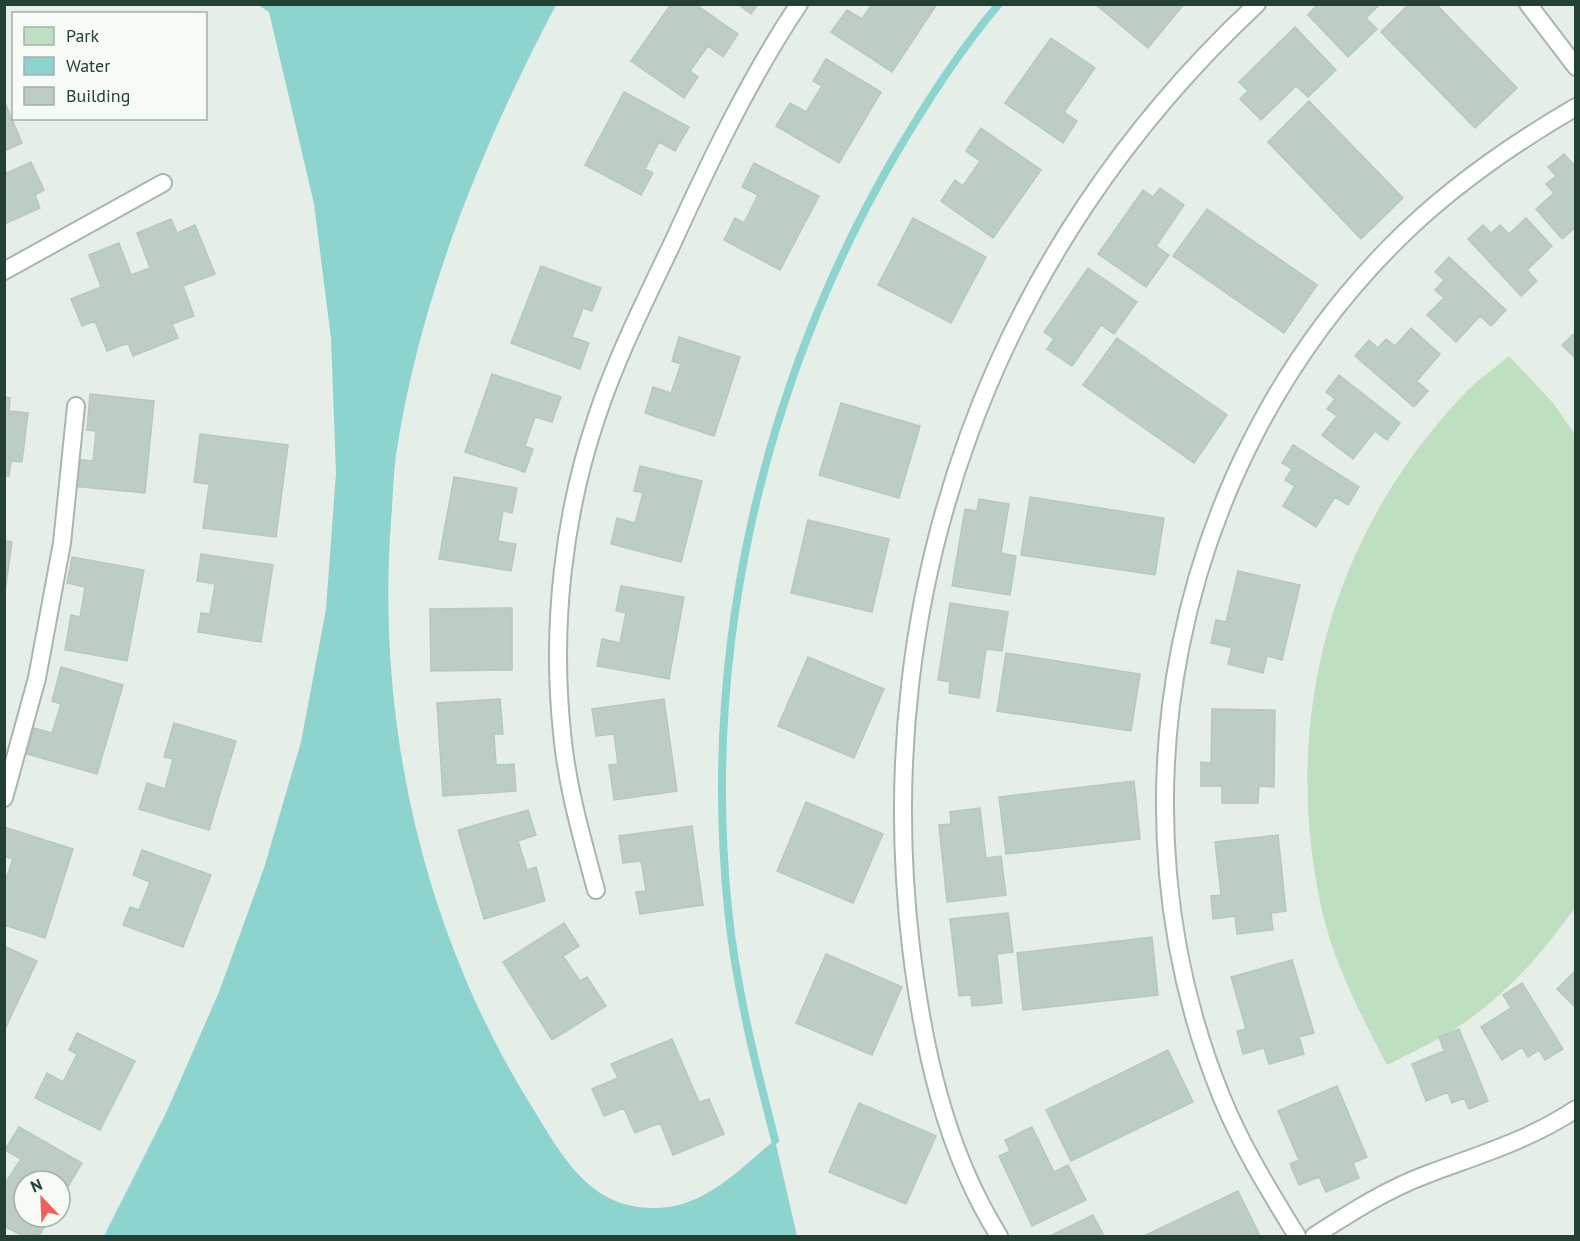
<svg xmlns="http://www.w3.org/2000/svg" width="1580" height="1241" font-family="'PT Sans',sans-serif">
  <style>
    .green { fill: #bee0c0 }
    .water { fill: #8dd4cf }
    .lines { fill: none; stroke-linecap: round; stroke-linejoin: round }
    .stream { stroke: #8dd4cf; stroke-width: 8 }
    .building { fill: #bdcdc3; stroke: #b7c8bd; stroke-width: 1.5 }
    .service-casing { stroke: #a7b7ae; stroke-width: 20 }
    .service { stroke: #fff; stroke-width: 16 }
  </style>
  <rect width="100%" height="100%" fill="#e5efe8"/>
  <path class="green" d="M1509 356 1554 404 1575 435V908C1539 958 1498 1004 1445 1035 1426 1046 1406 1055 1387 1065 1362 1017 1336 968 1323 915 1279 724 1329 536 1464 394 1477 380 1494 369 1509 356Z"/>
  <path class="water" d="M258 5H556C482 145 420 297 396 455 393 477 393 499 391 521 376 725 424 934 532 1107 563 1157 589 1209 656 1208 706 1207 739 1169 775 1140L797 1236H104L166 1113 219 992 264 868 301 742 326 609 336 473 331 338 314 204 269 12Z"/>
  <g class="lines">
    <path class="stream" d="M775 1140C755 1063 736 987 728 909 702 651 762 388 890 164 922 109 957 53 999 4"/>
  </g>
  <path class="building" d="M671 4H695L738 34 723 57 708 46 690 71 698 77 684 98 631 61Z
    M738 4H758L751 14Z
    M872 4H937L892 72 831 32 847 10 862 19Z
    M1095 4H1184L1148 48Z
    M1318 4H1380L1366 18 1377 29 1348 57 1308 15Z
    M1409 4H1436L1517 88 1475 128 1381 32Z
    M1295 27 1336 70 1308 97 1296 86 1261 120 1240 99 1248 91 1239 82Z
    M1051 38 1095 68 1064 112 1077 121 1063 143 1005 103Z
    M826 59 881 92 839 163 776 126 790 103 806 112 822 86 813 81Z
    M624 92 689 127 675 151 659 142 645 169 653 173 641 195 585 165Z
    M1309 101 1403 198 1361 239 1268 142Z
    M6 105 22 143 4 151V106Z
    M981 128 1041 170 993 238 941 201 955 180 963 186 980 161 966 151Z
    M1564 154 1576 167V227L1562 239 1536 209 1554 193 1546 184 1556 176 1548 167Z
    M31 162 44 190 35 195 40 208 4 224V169L7 173Z
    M754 163 819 196 780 270 724 240 735 218 744 223 758 195 742 187Z
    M1160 188 1184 205 1156 246 1169 255 1146 287 1098 254 1143 190 1153 197Z
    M1207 209 1317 285 1284 333 1173 256Z
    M913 218 986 257 951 323 878 285Z
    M1526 218 1552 246 1527 270 1537 281 1521 296 1468 239 1483 225 1491 233 1500 225 1509 234Z
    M171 219 177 233 195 225 215 274 183 286 194 316 172 324 178 338 133 356 128 343 107 351 95 321 82 326 71 299 101 287 89 255 119 243 131 275 150 268 137 233Z
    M1449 257 1506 310 1491 326 1480 316 1456 342 1427 315 1444 298 1435 290 1444 280 1435 272Z
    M541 266 601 288 592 311 583 308 572 337 589 343 580 369 511 343Z
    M1088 268 1137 302 1114 334 1101 325 1072 366 1047 349 1054 339 1044 332Z
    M1411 328 1440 354 1417 381 1428 391 1414 407 1355 356 1369 340 1378 348 1386 339 1395 346Z
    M1576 332V359L1562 345Z
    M679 337 740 357 714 436 645 413 653 387 671 393 681 364 672 361Z
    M1117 338 1227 415 1194 463 1083 385Z
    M492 374 561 397 552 422 535 417 525 446 533 449 525 472 465 452Z
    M1339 375 1400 423 1387 440 1375 431 1353 459 1322 435 1337 416 1327 409 1335 399 1326 392Z
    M90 394 154 401 145 493 72 486 75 459 93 461 96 431 87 430Z
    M4 397 10 398 9 411 28 413 22 462 11 461 9 476H4Z
    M841 403 920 426 899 498 819 475Z
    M200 434 288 445 276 537 203 528 209 484 194 482Z
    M1293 445 1359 487 1348 505 1335 497 1316 527 1283 506 1295 486 1285 480 1292 469 1282 463Z
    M640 466 702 481 681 562 611 544 617 518 635 523 643 493 634 491Z
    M454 477 517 488 512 513 503 511 498 541 516 544 511 571 439 559Z
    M1030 497 1164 518 1155 575 1021 555Z
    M979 499 1009 504 1001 553 1016 556 1010 595 952 586 965 509 977 511Z
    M808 520 889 539 872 612 791 593Z
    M4 541 12 542 5 592H4Z
    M201 554 273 565 261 642 198 632 201 613 210 614 215 584 197 581Z
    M72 557 144 570 127 661 65 650 71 615 80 617 85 587 67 583Z
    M1238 571 1300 585 1282 660 1267 656 1263 673 1228 664 1232 648 1211 643 1216 620 1226 622Z
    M621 586 684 597 669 679 597 666 602 639 620 643 626 613 616 611Z
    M950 603 1008 612 1002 651 986 649 979 698 949 693 950 682 938 680Z
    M512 608V670L431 671 430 609Z
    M1006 653 1140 674 1131 731 997 711Z
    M808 657 884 689 854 758 778 726Z
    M61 667 123 685 97 774 27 754 34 728 52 733 61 704 52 701Z
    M500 699 503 734H494L496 765 514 764 516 791 443 796 437 703Z
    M664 699 677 791 614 800 609 765 618 764 614 734 596 736 592 709Z
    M1212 709 1275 710 1274 787 1259 786 1258 803H1222V786H1201V762L1211 763Z
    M174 723 236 741 209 830 139 809 147 783 165 789 173 759 164 757Z
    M1134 781 1140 839 1006 854 999 797Z
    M806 802 883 834 853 903 777 871Z
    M980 808 986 858 1001 856 1006 895 947 902 939 825 951 824 950 812Z
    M528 810 536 835 518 841 527 870 536 867 545 901 484 919 458 830Z
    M692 826 703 905 640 914 636 892 646 891 641 861 623 863 619 836Z
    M4 827 73 849 45 938 4 925V884L13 859 4 856Z
    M1278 835 1286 911 1271 913 1273 930 1237 934 1235 916 1213 919 1211 896 1221 895 1215 842Z
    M142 850 211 875 183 947 123 925 130 907 139 910 150 882 133 875Z
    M1008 913 1013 952 997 954 1002 1003 972 1006 971 995 959 996 950 919Z
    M564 923 579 946 563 956 580 981 587 977 606 1006 552 1040 503 962Z
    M1152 937 1158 995 1023 1010 1017 953Z
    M4 946 37 961 4 1031Z
    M826 954 902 987 872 1055 796 1023Z
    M1292 960 1314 1033 1299 1037 1304 1054 1269 1064 1264 1048 1243 1054 1237 1031 1246 1029 1231 977Z
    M1576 970V1008L1557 989Z
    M1522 983 1563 1049 1545 1060 1539 1050 1528 1057 1522 1047 1502 1060 1481 1027 1511 1008 1503 995Z
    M1459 1029 1488 1101 1469 1109 1464 1098 1452 1103 1448 1092 1426 1101 1412 1064 1444 1051 1439 1037Z
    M77 1033 135 1061 100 1130 35 1098 47 1073 63 1082 77 1054 69 1050Z
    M672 1039 699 1102 709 1099 724 1134 673 1155 660 1123 635 1133 624 1108 604 1116 592 1089 618 1078 611 1064Z
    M1168 1050 1193 1102 1071 1161 1046 1110Z
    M1337 1086 1367 1157 1353 1163 1359 1178 1326 1192 1319 1177 1299 1185 1290 1164 1299 1160 1278 1111Z
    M859 1103 936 1136 906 1204 829 1172Z
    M19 1127 82 1163 60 1200V1181H24V1217H50L39 1236H23L4 1226V1185L21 1159 5 1150Z
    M1032 1127 1054 1172 1068 1165 1086 1200 1032 1226 999 1156 1010 1151 1005 1140Z
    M1238 1191 1260 1236H1144Z
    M1093 1215 1104 1236H1050Z"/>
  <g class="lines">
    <g class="service-casing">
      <path id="service" d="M1528 4 1576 67
        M4 271 163 183
        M4 798 37 678 62 543 76 406
        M596 890C582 838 567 787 562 733 551 627 563 516 597 416 617 356 646 299 673 242 710 161 749 79 799 4
        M999 1236C945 1150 923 1047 911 947 869 590 993 250 1257 4
        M1297 1236C1270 1192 1242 1147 1222 1098 1104 809 1173 466 1392 245 1446 190 1509 146 1576 107
        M1314 1236C1350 1213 1387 1189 1428 1174 1478 1155 1530 1140 1576 1109"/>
    </g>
    <use href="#service" class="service"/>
  </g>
  <rect width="1580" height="1241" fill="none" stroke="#234132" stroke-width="12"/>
  <rect x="12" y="12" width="195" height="108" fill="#f6fbf7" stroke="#a2b1a8" stroke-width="1.5"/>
  <rect x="24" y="27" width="30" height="18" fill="#bee0c0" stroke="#a2b1a8" stroke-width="1.5"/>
  <text x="66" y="42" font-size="18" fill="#234132">Park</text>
  <rect x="24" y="57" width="30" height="18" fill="#8dd4cf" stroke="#a2b1a8" stroke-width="1.5"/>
  <text x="66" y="72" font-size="18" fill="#234132">Water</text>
  <rect x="24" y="87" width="30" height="18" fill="#bdcdc3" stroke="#a2b1a8" stroke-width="1.5"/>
  <text x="66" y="102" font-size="18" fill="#234132">Building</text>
  <g transform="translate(42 1199) rotate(337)"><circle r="28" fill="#f6fbf7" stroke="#a2b1a8" stroke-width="1.5"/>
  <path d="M0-4.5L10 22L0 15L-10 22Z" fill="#f4605d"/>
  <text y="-9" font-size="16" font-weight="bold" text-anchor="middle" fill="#234132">N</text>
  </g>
</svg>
